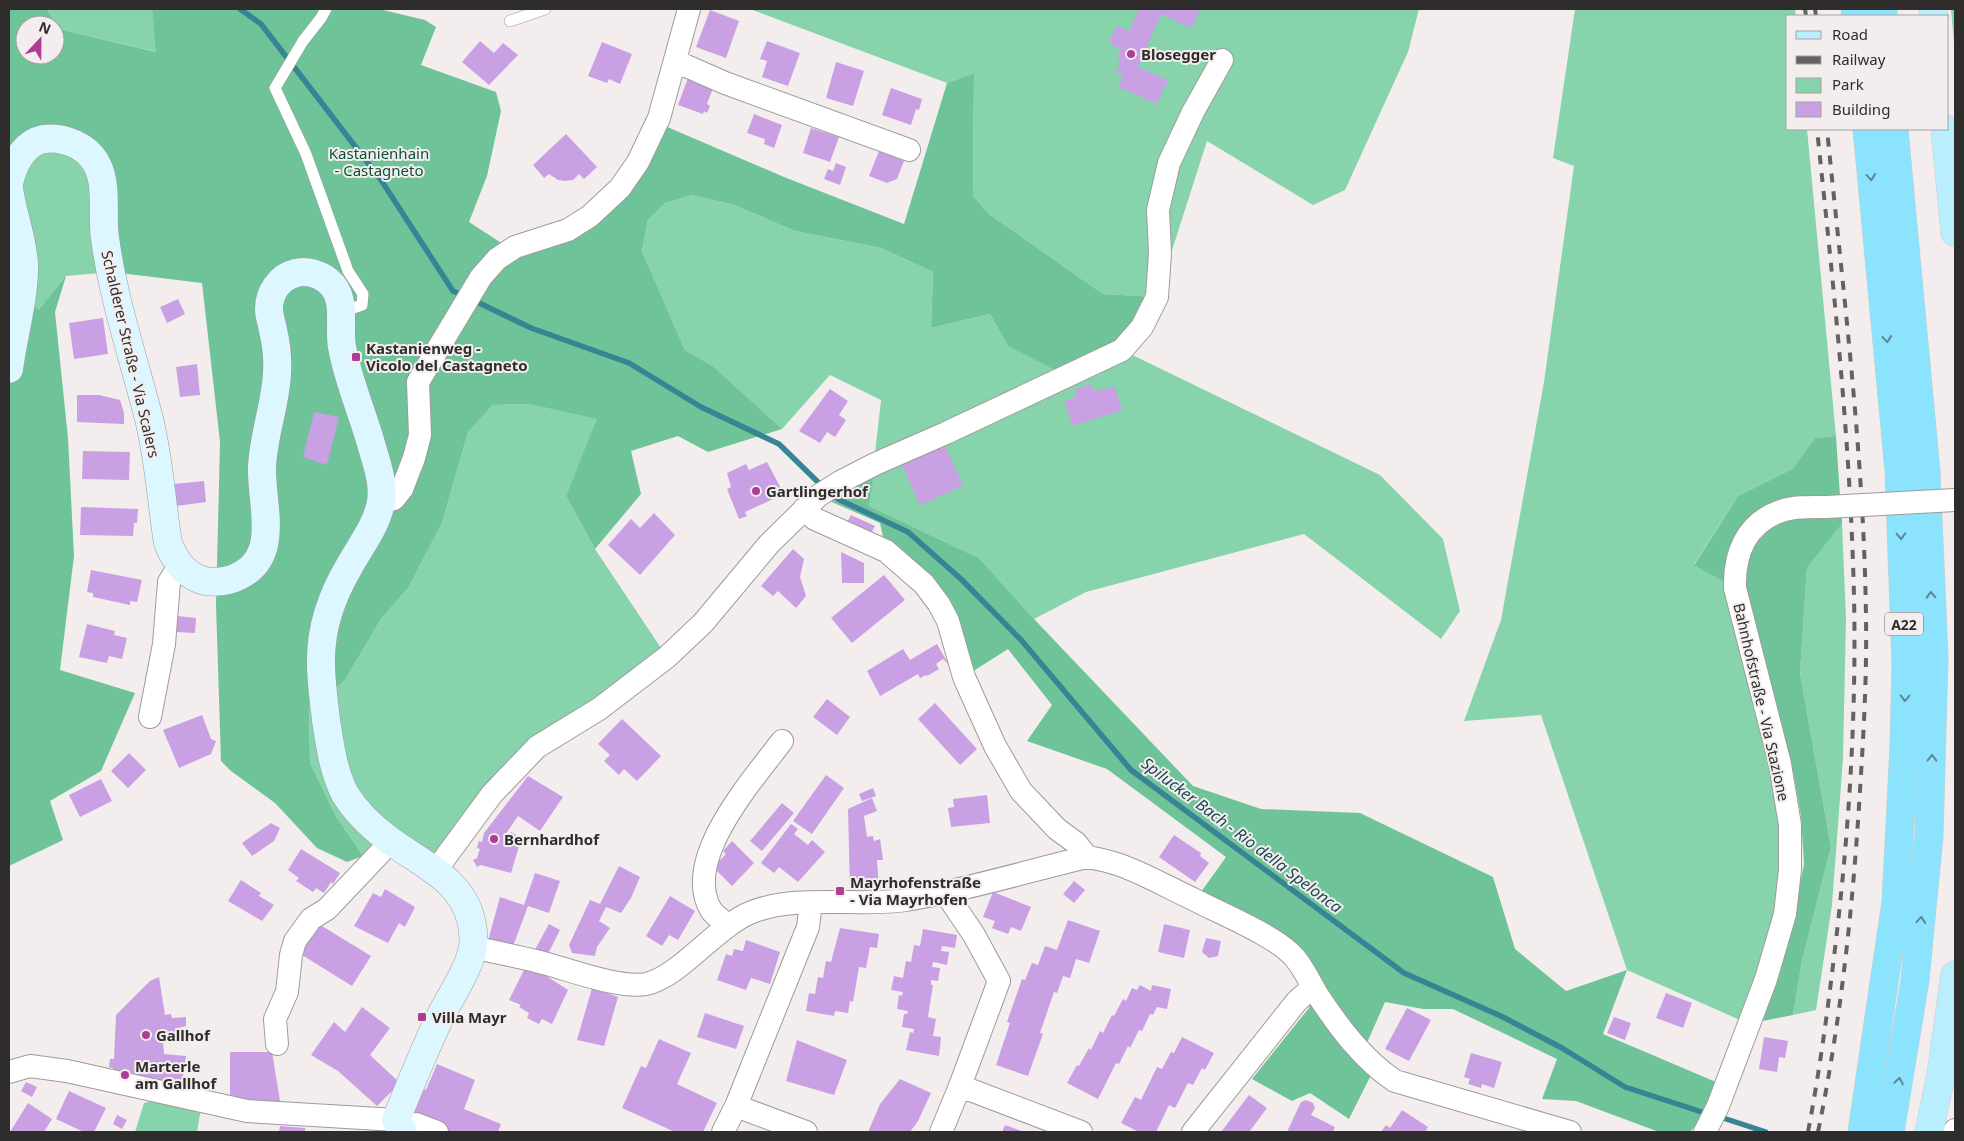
<svg xmlns="http://www.w3.org/2000/svg" width="1964" height="1141" font-family="'Noto Sans',sans-serif">
  <style>
    .green { fill: #87d3ab }
    .forest { fill: #6fc399; fill-rule: evenodd }
    .lines { fill: none; stroke-linecap: round; stroke-linejoin: round }
    .stream { stroke: #368494; stroke-width: 5.5 }
    .building { fill: #c9a0e3 }
    .lane-casing { stroke: #9f9b9a; stroke-width: 12 }
    .street-casing { stroke: #9f9b9a; stroke-width: 24 }
    .secondary-casing { stroke: #9f9b9a; stroke-width: 29 }
    .primary-casing { stroke: #cdcdcc; stroke-width: 29 }
    .highway-casing { stroke: #cdcdcc; stroke-width: 29 }
    .lane { stroke: #fff; stroke-width: 11 }
    .street { stroke: #fff; stroke-width: 22 }
    .secondary { stroke: #dcf7ff; stroke-width: 28 }
    .primary { stroke: #b9eefe; stroke-width: 28 }
    .highway { stroke: #8be3fe; stroke-width: 28 }
    .rail { stroke: #646160; stroke-width: 4; stroke-dasharray: 9 9; stroke-linecap: butt }
    .street-bridge-casing { stroke: #9f9b9a; stroke-width: 24; stroke-linecap: butt }
    .street-bridge { stroke: #fff; stroke-width: 22 }
    .oneway { stroke: #5c8895 }
    .poi-dot { fill: #ae3b96; stroke: #f3eeed; stroke-width: 2 }
    .labels { text-anchor: middle; dominant-baseline: central; stroke-width: 4; stroke-linejoin: round; paint-order: stroke }
    .shield { fill: #f3eeed; stroke: #696766; stroke-width: 1 }
    .shield-label { font-size: 14px; font-weight: bold; fill: #2e2d2c }
    .poi-label { font-size: 15px; font-weight: bold; fill: #2e2d2c; stroke: #f3eeed; text-anchor: start }
    .park-label { font-size: 15px; fill: #0d5136; stroke: #f3eeed }
    .street-label { font-size: 15px; fill: #2e2d2c; stroke: #f3eeed }
    .water-label { font-size: 16px; font-style: italic; fill: #184952; stroke: #f3eeed }
  </style>
  <rect width="100%" height="100%" fill="#f3eeed"/>
  <path class="green" d="M47 9H152L157 52 59 29Z
    M750 9H1419L1408 52 1345 190 1313 205 1207 141 1157 297 1103 294 989 214 973 196 974 73 947 83Z
    M1575 9H1795L1796 16H1788V129H1807L1836 436 1815 438 1792 469 1738 496 1694 564 1724 582 1727 604 1779 795 1783 861 1772 933 1740 1020 1627 970 1541 715 1464 721 1501 620 1544 382 1574 166 1553 158Z
    M1951 9H1955V55Z
    M26 149 92 157 112 272 66 276 39 309 21 299 18 226Z
    M692 195 734 205 795 231 881 248 933 272 931 328 990 314 1008 346 1122 350 1380 475 1443 539 1460 611 1441 639 1304 534 1086 592 1034 619 979 558 869 506 881 400 830 375 782 429 713 366 685 350 642 251 648 220 665 203Z
    M528 404 598 419 566 496 595 549 667 657 537 747 436 870 389 840 363 856 336 816 310 763 309 698 334 691 345 680 381 619 408 588 442 523 468 432 493 405Z
    M1842 524 1846 618 1843 758 1832 905 1816 1010 1793 1015 1802 961 1831 847 1800 673 1807 568Z
    M155 1100 201 1108 197 1132H135L144 1103Z"/>
  <path class="forest" d="M9 9H47L59 29 156 52 152 9H379L425 20 436 27 421 65 496 92 501 111 487 176 469 222 514 251 571 236 665 126 784 177 904 224 947 83 974 73 973 196 989 214 1103 294 1157 297 1142 327 1065 375 1008 346 990 314 931 328 933 272 881 248 795 231 734 205 692 195 665 203 648 220 642 251 685 350 713 366 782 429 708 452 678 436 631 451 641 494 595 549 566 496 597 419 528 404 493 405 468 432 442 523 408 588 381 619 345 680 334 691 309 698 310 763 336 816 363 856 347 862 317 848 275 803 231 771 221 761 216 605 220 442 202 283 112 272 100 171 38 141 9 183ZM25 25H55V55H25Z
    M9 188 21 299 39 309 66 276 55 312 68 438 74 556 60 670 135 693 101 771 50 801 63 840 9 866Z
    M1836 436 1840 496 1737 537 1727 552 1724 582 1694 565 1738 496 1792 469 1815 438Z
    M875 464 869 506 979 558 1034 619 1193 786 1261 809 1360 813 1493 877 1515 949 1566 991 1627 970 1603 1034 1716 1082 1702 1117 1691 1131 1689 1132H1659L1576 1101 1542 1099 1557 1059 1453 1009H1423L1385 1002 1366 1045 1374 1069 1349 1119 1310 1093 1292 1101 1252 1079 1309 1008 1316 990 1312 966 1201 892 1226 857 1107 769 1027 741 1052 705 1008 649 964 677 948 621 886 551 880 523 818 496Z
    M1818 517 1842 518V524L1807 568 1800 673 1831 847 1802 961 1793 1015 1763 1021 1789 941 1804 864 1801 816 1793 771 1744 581 1747 559 1754 546 1770 528 1793 518Z"/>
  <g class="lines">
    <path class="stream" d="M240 9 261 24 381 180 453 291 465 296
      M473 300 531 328 629 363 701 407 779 444 823 487
      M832 494 840 500 908 532 961 579 1022 641 1131 770 1404 973 1503 1017 1562 1048 1625 1087 1708 1114
      M1717 1116 1766 1132"/>
  </g>
  <path class="building" d="M1139 9H1200L1192 28 1161 14 1138 67 1168 80 1157 104 1118 87 1123 75 1116 72 1121 61 1117 59 1121 49 1109 43 1117 25 1129 31Z
    M710 10 739 21 726 58 696 47Z
    M480 41 494 53 503 43 518 55 489 85 462 62Z
    M767 41 800 53 788 86 762 77 767 61 760 59Z
    M602 42 632 54 620 84 609 79 607 83 588 76Z
    M836 62 864 71 853 106 826 98Z
    M688 78 713 88 707 104 710 106 707 113 704 111 703 114 678 105Z
    M891 88 922 99 919 110 916 109 911 125 882 115Z
    M754 114 782 125 774 148 764 144 765 139 747 133Z
    M811 128 839 137 830 162 803 153Z
    M566 134 597 167 584 179 579 174 573 180 565 181 558 180 549 174 544 178 533 165Z
    M879 151 888 155 893 153 894 157 904 161 897 179 887 183 869 176Z
    M836 163 846 167 840 185 824 179 828 169 833 171Z
    M178 299 185 314 167 323 160 307Z
    M103 318 108 354 74 359 69 323Z
    M197 364 200 395 180 397 176 367Z
    M1091 384 1094 391 1115 387 1122 410 1073 426 1064 401 1077 397 1074 390Z
    M830 389 848 401 839 415 846 420 835 437 827 432 820 443 799 431Z
    M77 395H99L120 400 124 413V424L77 422Z
    M314 412 339 417 327 465 303 457Z
    M944 443 963 486 920 505 901 462Z
    M83 451 130 452 129 480 82 479Z
    M767 462 784 494 745 512 747 516 739 519 727 489 731 487 727 473 746 464 749 470Z
    M204 481 206 502 176 506 174 484Z
    M81 507 138 509 137 523H134L133 536 80 535Z
    M654 513 675 535 640 575 608 545 631 519 640 528Z
    M851 515 875 526 869 537 845 526Z
    M793 549 804 559 800 577 806 596 796 608 778 591 773 596 761 586Z
    M841 552 864 563V583H842Z
    M91 570 142 580 137 602 130 601V605L93 597V593L87 592Z
    M884 575 905 600 852 643 831 618Z
    M178 616 196 618 195 633 176 632Z
    M87 624 115 631 114 635 127 638 122 659 109 656 107 663 79 657Z
    M937 644 949 665 943 659 936 664 939 669 927 676 926 675 920 678 918 674 880 696 867 671 903 649 910 660Z
    M827 699 850 717 837 735 813 717Z
    M935 703 977 749 960 765 918 719Z
    M202 715 211 739 216 741 211 754 179 768 163 730Z
    M622 719 661 756 637 781 624 769 619 775 604 761 610 755 598 744Z
    M129 753 146 770 128 788 111 771Z
    M826 775 844 788 812 834 793 821Z
    M528 776 563 797 540 831 518 816 503 838 507 840 511 832 516 835 513 841 520 843 511 873 481 865 477 867 473 860 477 858 480 849 477 848 479 841 482 842 484 833Z
    M101 779 112 801 80 817 69 795Z
    M873 788 876 796 862 801 859 794Z
    M987 795 990 823 951 827 948 808 954 807 953 799Z
    M872 798 877 811 864 816 867 837 873 836 874 841 880 839 883 860H877L879 889 850 891 848 809Z
    M782 803 794 813 762 851 750 841Z
    M271 823 280 828 274 841 252 856 242 843Z
    M791 824 798 829 794 834 808 845 812 840 825 852 798 882 779 867 774 873 761 863Z
    M1174 835 1201 853 1200 856 1209 863 1195 882 1159 857Z
    M732 841 754 863 732 886 713 867 726 854 723 851Z
    M301 849 340 873 333 884 331 882 324 893 316 888 313 892 296 881 299 878 288 870Z
    M619 866 640 877 631 898 621 913 606 907 599 921 610 928 597 947 595 956 572 953 569 945 590 900 600 904Z
    M535 873 560 881 549 913 528 906 512 949 488 941 500 897 524 905Z
    M241 880 261 893 259 896 274 905 262 921 228 901Z
    M1074 881 1085 890 1074 903 1063 894Z
    M385 889 415 907 405 927 399 923 388 943 354 926 373 893 381 897Z
    M993 892 1031 907 1021 931 1011 927 1008 934 992 928 995 921 983 917Z
    M670 896 695 911 678 940 669 935 662 946 646 936Z
    M1068 920 1100 931 1089 963 1076 959 1070 978 1063 976 1057 993 1054 992 1040 1033 1043 1034 1028 1076 996 1065 1010 1023 1007 1022 1022 979 1025 980 1032 963 1038 965 1045 946 1057 950Z
    M317 923 371 956 352 986 294 950Z
    M549 924 560 930 545 960 532 955Z
    M1164 924 1190 930 1184 958 1158 952Z
    M840 928 879 934 877 948 870 947 866 968 859 967 853 1002 850 1001 848 1013 835 1011 834 1016 806 1011 809 993 815 994 818 977 823 978 826 961 831 962Z
    M923 929 957 935 955 948 942 946 941 951 949 952 947 965 933 962 932 967 940 968 938 981 931 980V985H933L928 1017 936 1019 933 1036 941 1037 939 1056 906 1050 910 1032 913 1033 914 1029 902 1027 904 1014H907L908 1011 897 1009 899 995 902 996 903 992 891 990 894 976 903 978 906 961 911 962 914 945 920 946Z
    M1206 938 1221 941 1218 956 1209 958 1202 952Z
    M746 940 780 952 770 984 751 978 746 990 717 980 726 954 732 956 734 949 743 951Z
    M525 968 535 973 537 970 568 990 552 1024 542 1019 539 1024 527 1018 529 1013 519 1007 521 1005 509 1000Z
    M159 977 165 1015 171 1014 172 1018 186 1017V1026L175 1029 177 1040 163 1042 164 1054 186 1056 181 1088 113 1073V1068L109 1067 110 1059H114L116 1015 150 981Z
    M1140 985 1151 991 1152 985 1171 989 1167 1009 1157 1007 1153 1015 1150 1014 1142 1031 1139 1030 1130 1048 1128 1046 1119 1064 1116 1063 1098 1099 1067 1083 1077 1065 1079 1066 1089 1048 1091 1050 1100 1031 1103 1033 1112 1015 1114 1016 1123 999 1126 1001 1132 988 1137 990Z
    M592 988 618 997 604 1046 577 1040Z
    M1666 993 1692 1003 1683 1028 1656 1018Z
    M362 1007 390 1028 370 1055 400 1083 377 1106 338 1071 311 1055 334 1022 345 1032Z
    M1407 1008 1431 1020 1409 1061 1385 1049Z
    M705 1013 744 1026 736 1049 697 1037Z
    M1614 1017 1631 1023 1625 1040 1607 1033Z
    M1182 1037 1214 1053 1205 1070 1202 1068 1193 1085 1188 1083 1175 1108 1169 1105 1156 1132H1139L1121 1123 1135 1097 1141 1100 1157 1067 1162 1069 1171 1052 1174 1053Z
    M1764 1037 1788 1041 1785 1058 1779 1057 1777 1072 1759 1069Z
    M659 1039 691 1053 677 1084 717 1103 703 1132H675L622 1108 641 1066 646 1068Z
    M797 1040 847 1060 834 1095 786 1081Z
    M230 1052H272L281 1107 230 1101Z
    M1471 1053 1502 1062 1494 1088 1482 1084 1481 1088 1468 1084 1470 1079 1464 1077Z
    M437 1064 475 1080 464 1109 501 1124 498 1132H452L410 1118 417 1086 426 1090Z
    M900 1079 931 1093 918 1121 910 1132H868L880 1104Z
    M26 1082 37 1087 32 1097 21 1091Z
    M69 1091 106 1108 94 1132H84L56 1119Z
    M1249 1095 1267 1108 1249 1132H1221Z
    M1306 1100 1313 1103 1315 1108 1311 1115 1335 1127 1333 1132H1287L1301 1102Z
    M28 1103 52 1119 44 1132H10Z
    M1402 1110 1428 1127 1425 1132H1381L1386 1125 1390 1128Z
    M117 1115 127 1120 122 1129 113 1124Z
    M1005 1125 1024 1132H1002Z
    M280 1126 305 1128V1132H279Z"/>
  <g class="lines">
    <g class="lane-casing">
      <path id="lane" d="M326 9 321 18 303 41 275 88 306 154 348 271 363 294 362 305 342 312
        M510 21 545 9"/>
    </g>
    <g class="street-casing">
      <path id="street" d="M675 61 725 83 909 150
        M381 502 394 499 402 489 414 458 420 435 418 382 481 277 497 259 515 247 568 230 590 216 620 188 638 162 659 118 689 9
        M804 509 815 519 886 551 924 584 939 604 948 621 964 677 995 746 1021 791 1057 829 1076 843 1087 857
        M150 717 164 644 169 582 179 566
        M436 870 492 794 537 747 599 709 667 657 703 623 769 544 818 496 840 482 875 464 946 433 1122 350 1142 327 1157 297 1160 253 1158 210 1169 163 1193 112 1222 60
        M728 925C723 921 714 915 711 910 681 859 753 780 782 741
        M473 947C494 952 515 956 536 961 565 968 618 989 646 984 680 977 716 926 752 912 797 894 859 907 906 900 967 890 1027 871 1087 857 1099 859 1109 861 1120 865 1145 874 1169 888 1193 899 1219 913 1277 936 1295 958 1304 969 1310 982 1317 994 1338 1026 1363 1060 1395 1081L1570 1132
        M277 1044 275 1019 287 992 291 955 295 941 311 919 327 909 381 852 389 840
        M9 1072 30 1066 67 1071 247 1111 396 1120
        M960 1086 1081 1132
        M736 1106 806 1132
        M402 1131 416 1124 437 1132
        M723 1132 736 1106 808 927 811 903
        M941 1132 960 1086 999 981 974 935 945 892
        M1193 1132 1297 1001 1313 987
        M1705 1132 1718 1106 1766 979 1785 914 1790 870V825L1780 764 1735 588C1734 554 1746 523 1781 511 1795 506 1813 507 1827 507
        M1955 1132V1130"/>
    </g>
    <g class="secondary-casing">
      <path id="secondary" d="M9 183C13 166 20 149 37 141 55 134 81 143 92 157 110 179 101 212 105 238 113 298 133 357 148 415 159 456 161 500 168 543 175 561 185 576 205 581 217 583 229 581 239 576 281 556 261 504 262 468 263 435 276 404 277 372 278 358 276 343 273 330 272 324 269 316 269 309 269 293 279 277 296 273 306 270 320 274 328 281 348 297 338 325 342 347 348 381 363 414 372 447 377 465 384 483 381 502 377 525 361 545 350 565 332 595 320 629 321 664 321 683 324 701 326 720 330 745 333 771 345 794 356 812 372 827 388 839 419 863 461 878 471 920 473 928 474 939 473 947 468 972 451 995 440 1017 424 1051 410 1085 396 1120L403 1132
        M9 188C12 214 23 238 24 265 25 296 13 337 9 369"/>
    </g>
    <g class="primary-casing">
      <path id="primary" d="M1933 9 1934 16
        M1945 129 1955 232
        M1929 1132 1941 1075 1955 975"/>
    </g>
    <g class="highway-casing">
      <path id="highway" d="M1855 9 1856 16
        M1883 9V16
        M1862 1132 1896 902 1904 745 1906 664 1899 471 1867 129
        M1890 1132 1915 980 1929 836 1934 658 1926 471 1894 129"/>
    </g>
    <use href="#lane" class="lane"/>
    <use href="#street" class="street"/>
    <use href="#secondary" class="secondary"/>
    <use href="#primary" class="primary"/>
    <use href="#highway" class="highway"/>
    <path class="rail" d="M1805 9 1806 16
      M1815 9 1816 16
      M1808 1132C1819 1074 1827 1016 1834 957 1850 826 1858 694 1853 563 1848 418 1832 273 1817 129
      M1818 1132C1840 1025 1852 915 1859 806 1863 743 1867 681 1866 618 1864 455 1843 291 1827 129"/>
    <g class="street-bridge-casing">
      <path id="street-bridge" d="M1827 507 1955 500"/>
    </g>
    <use href="#street-bridge" class="street-bridge"/>
  </g>
  <defs><path id="oneway-chevron" d="M-2-3.5L2.5 0L-2 3.5" fill="none" stroke-width="1.6" stroke-linecap="round" stroke-linejoin="round" transform="scale(1.25)"/></defs>
  <g class="oneway">
    <use href="#oneway-chevron" transform="translate(1871 177) rotate(85)"/>
    <use href="#oneway-chevron" transform="translate(1887 339) rotate(85)"/>
    <use href="#oneway-chevron" transform="translate(1901 536) rotate(88)"/>
    <use href="#oneway-chevron" transform="translate(1931 595) rotate(-92)"/>
    <use href="#oneway-chevron" transform="translate(1905 698) rotate(91)"/>
    <use href="#oneway-chevron" transform="translate(1932 758) rotate(-89)"/>
    <use href="#oneway-chevron" transform="translate(1921 920) rotate(-85)"/>
    <use href="#oneway-chevron" transform="translate(1899 1081) rotate(-81)"/>
  </g>
  <g class="poi-dot">
    <circle cx="1131" cy="54" r="5"/>
    <rect x="351" y="352" width="10" height="10" rx="2.5"/>
    <circle cx="756" cy="491" r="5"/>
    <circle cx="494" cy="839" r="5"/>
    <rect x="835" y="886" width="10" height="10" rx="2.5"/>
    <rect x="417" y="1012" width="10" height="10" rx="2.5"/>
    <circle cx="146" cy="1035" r="5"/>
    <circle cx="125" cy="1075" r="5"/>
  </g>
  <g class="labels">
    <rect class="shield" x="1885" y="612.5" width="38" height="23" rx="4"/>
    <g class="shield-label">
      <text x="1904" y="624">A22</text>
    </g>
    <g class="poi-label">
      <text x="1141" y="54">Blosegger</text>
      <text x="366" y="348">Kastanienweg -<tspan x="366" dy="17">Vicolo del Castagneto</tspan></text>
      <text x="766" y="491">Gartlingerhof</text>
      <text x="504" y="839">Bernhardhof</text>
      <text x="850" y="882">Mayrhofenstraße<tspan x="850" dy="17">- Via Mayrhofen</tspan></text>
      <text x="432" y="1017">Villa Mayr</text>
      <text x="156" y="1035">Gallhof</text>
      <text x="135" y="1066">Marterle<tspan x="135" dy="17">am Gallhof</tspan></text>
    </g>
    <g class="park-label">
      <text x="379" y="153">Kastanienhain<tspan x="379" dy="17">- Castagneto</tspan></text>
    </g>
    <g class="street-label">
      <text transform="translate(131 354) rotate(77)">Schalderer Straße - Via Scalers</text>
      <text transform="translate(1762 702) rotate(77)">Bahnhofstraße - Via Stazione</text>
    </g>
    <g class="water-label">
      <text transform="translate(1242 835) rotate(37)">Spilucker Bach - Rio della Spelonca</text>
    </g>
  </g>
  <rect width="1964" height="1141" fill="none" stroke="#2e2d2c" stroke-width="20"/>
  <rect x="1786" y="15" width="162" height="115" fill="#f3eeed" stroke="#a4a1a0"/>
  <rect x="1796" y="31" width="25" height="8" fill="#b9eefe" stroke="#a4a1a0"/>
  <text x="1832" y="40" font-size="15" fill="#2e2d2c">Road</text>
  <rect x="1796" y="56" width="25" height="8" fill="#646160" stroke="#a4a1a0"/>
  <text x="1832" y="65" font-size="15" fill="#2e2d2c">Railway</text>
  <rect x="1796" y="78" width="25" height="15" fill="#87d3ab" stroke="#a4a1a0"/>
  <text x="1832" y="90" font-size="15" fill="#2e2d2c">Park</text>
  <rect x="1796" y="102" width="25" height="15" fill="#c9a0e3" stroke="#a4a1a0"/>
  <text x="1832" y="115" font-size="15" fill="#2e2d2c">Building</text>
  <g transform="translate(40 40) rotate(22)"><circle r="24" fill="#f3eeed" stroke="#a4a1a0"/>
  <path d="M0-4L9 19L0 12L-9 19Z" fill="#ae3b96"/>
  <text y="-8" font-size="14" font-weight="bold" text-anchor="middle" fill="#2e2d2c">N</text>
  </g>
</svg>
